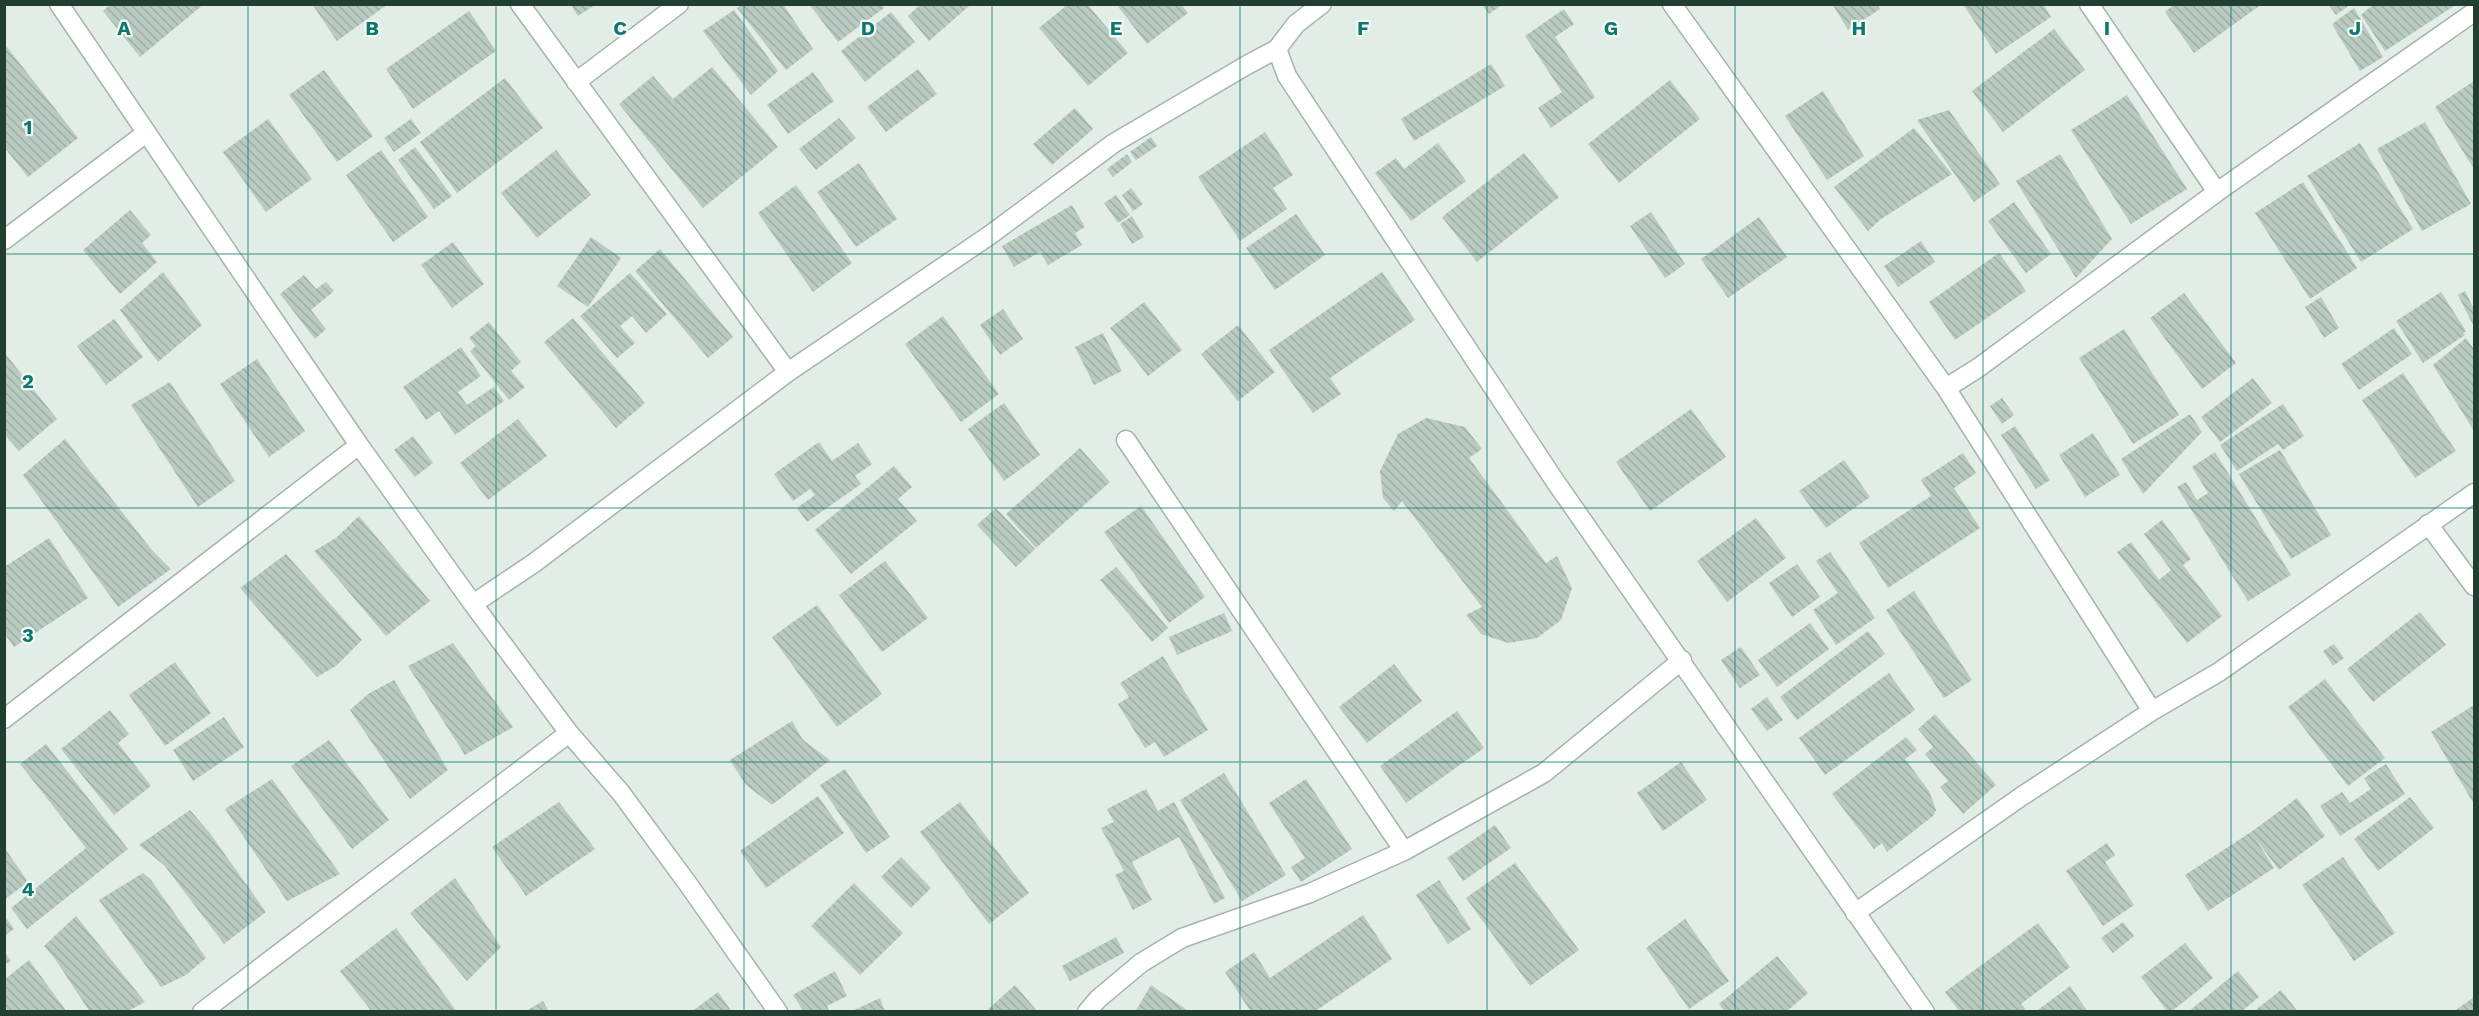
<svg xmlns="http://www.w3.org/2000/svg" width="2479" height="1016" font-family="'Work Sans',sans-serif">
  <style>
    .building { fill: url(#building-back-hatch) }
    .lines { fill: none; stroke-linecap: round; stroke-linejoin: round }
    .street-casing { stroke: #a3b5ab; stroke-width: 21 }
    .street { stroke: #fff; stroke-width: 18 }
    .grid { fill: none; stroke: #0f766e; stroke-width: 1.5; stroke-opacity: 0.55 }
    .grid-label { font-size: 20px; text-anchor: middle; font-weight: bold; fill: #0f766e; stroke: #f1f9f4; stroke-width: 4.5; stroke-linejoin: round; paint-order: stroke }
  </style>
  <defs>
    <pattern id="building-back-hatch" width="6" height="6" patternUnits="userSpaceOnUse" patternTransform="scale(1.5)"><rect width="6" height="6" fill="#b9cbc0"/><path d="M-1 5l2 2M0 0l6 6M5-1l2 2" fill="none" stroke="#9fafa5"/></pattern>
  </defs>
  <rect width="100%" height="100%" fill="#e1ede5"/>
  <path class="building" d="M111 4H204L140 57 103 11Z
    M312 4H388L337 41Z
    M741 4H783L813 49 786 70 737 8Z
    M809 4H881L884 8 838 42Z
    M921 4H968L969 6 929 41 908 16Z
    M1116 4H1181L1188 13 1147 44Z
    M1482 4H1503L1489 14Z
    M1963 4H2043L2051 17 1996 54Z
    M2175 4H2262L2194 53 2165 12Z
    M2328 4H2351L2336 15Z
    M2374 4H2457L2385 51 2361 15Z
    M571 5H595L578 16Z
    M1067 5H1088L1128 53 1088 86 1039 28Z
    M1833 5H1878L1880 9 1848 30Z
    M2354 8 2383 57 2360 71 2332 24Z
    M1564 9 1574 24 1555 37 1595 97 1551 128 1538 108 1562 92 1525 36Z
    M734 10 778 71 751 95 703 31Z
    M469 11 496 51 413 109 386 69Z
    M891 12 915 42 865 82 841 51Z
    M2054 29 2085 70 2003 132 1972 91Z
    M7 47 78 138 28 177 4 147V49Z
    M1491 64 1505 86 1414 141 1401 119Z
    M712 67 778 147 703 208 619 104 653 76 673 99Z
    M918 69 937 94 886 132 867 107Z
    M324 70 373 136 337 162 289 95Z
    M813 72 834 101 788 134 767 105Z
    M505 78 543 128 457 193 420 142Z
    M1670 80 1700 119 1619 183 1588 144Z
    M2474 81V169L2435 107Z
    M1823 91 1864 156 1827 180 1785 116Z
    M2127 95 2187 189 2131 224 2071 130Z
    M1075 108 1093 129 1052 165 1033 144Z
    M1949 110 2000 184 1974 202 1917 120Z
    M839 118 856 138 816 170 799 149Z
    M268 119 312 179 266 212 223 152Z
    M411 119 421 133 394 152 384 138Z
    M2425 122 2471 204 2422 231 2377 149Z
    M1914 128 1952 174 1881 219 1868 231 1834 187Z
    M1265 132 1293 175 1273 188 1287 209 1240 241 1198 177Z
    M1151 137 1157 146 1136 160 1130 152Z
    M1438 143 1466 181 1411 221 1375 173 1396 158 1404 169Z
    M2360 143 2413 229 2361 262 2307 176Z
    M415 147 452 196 434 209 398 160Z
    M381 150 428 217 393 242 346 175Z
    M556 150 591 195 537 238 501 193Z
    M1524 153 1559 197 1477 262 1442 217Z
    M1127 154 1132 162 1113 177 1107 169Z
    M2060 154 2112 239 2076 278 2016 181Z
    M859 163 897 219 856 247 817 192Z
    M2303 182 2357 268 2310 299 2255 213Z
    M796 185 852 263 813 292 758 213Z
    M1131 188 1143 204 1133 211 1122 195Z
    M1116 195 1130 215 1118 223 1104 203Z
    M2014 202 2051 254 2026 273 1988 221Z
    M1072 205 1085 227 1075 233 1082 245 1048 265 1040 252 1014 267 1002 246Z
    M130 210 151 235 142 243 157 262 120 294 83 250Z
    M1651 212 1685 264 1665 278 1630 226Z
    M1296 214 1325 255 1275 290 1246 248Z
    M1132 216 1144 237 1132 244 1120 224Z
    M1759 217 1787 257 1728 298 1701 259Z
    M591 237 621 258 588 307 557 286Z
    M1921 241 1935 262 1898 287 1884 266Z
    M453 242 484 284 452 308 421 265Z
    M660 249 733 337 708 358 635 271Z
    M1999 253 2026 291 1955 340 1929 302Z
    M163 272 202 325 158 362 120 310Z
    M1382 272 1415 320 1330 378 1341 394 1313 413 1269 350Z
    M630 273 667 314 646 333 632 316 620 326 635 343 617 358 580 316Z
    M304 275 316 289 326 282 334 291 311 310 326 329 315 339 280 294Z
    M2465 291 2474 309V327L2458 295Z
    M2441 292 2466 331 2463 333 2465 335 2423 363 2396 321Z
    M2184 293 2236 363 2202 389 2150 318Z
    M2321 297 2339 328 2324 338 2305 307Z
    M1144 302 1182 350 1148 376 1110 328Z
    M1003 309 1023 339 1000 355 980 325Z
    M943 316 999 394 961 422 905 344Z
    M573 318 645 403 616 428 544 342Z
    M114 319 143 357 106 385 77 346Z
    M489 322 521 362 511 371 525 387 509 400 470 351 476 346 469 338Z
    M1238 325 1275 372 1238 401 1201 354Z
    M2394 328 2412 354 2359 390 2341 364Z
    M2124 329 2179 415 2133 444 2079 358Z
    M1103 333 1122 371 1094 385 1075 347Z
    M2466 338 2474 349V431L2433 365Z
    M461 347 481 376 458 392 467 405 494 387 504 401 455 435 439 411 426 420 403 387Z
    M4 352 57 419 19 451 4 434Z
    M257 359 305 431 269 457 220 384Z
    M2403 373 2456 451 2415 478 2362 400Z
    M2253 378 2272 403 2220 442 2201 417Z
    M170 382 235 481 198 507 131 405Z
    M2002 398 2014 415 2002 424 1990 406Z
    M1004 403 1040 455 1004 481 968 429Z
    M2283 404 2304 436 2283 450 2278 444 2237 471 2220 445Z
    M1691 409 1726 457 1650 511 1616 462Z
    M2190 414 2202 432 2143 494 2121 459Z
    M1426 418 1465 427 1482 449 1469 458 1546 563 1557 556 1572 588 1561 620 1537 638 1508 643 1481 634 1466 615 1482 607 1402 501 1394 511 1383 498 1380 471 1398 434Z
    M518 419 547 456 488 500 460 463Z
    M2015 426 2050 480 2036 489 2001 435Z
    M2093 433 2120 475 2085 497 2059 455Z
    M413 436 433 463 415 477 394 450Z
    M65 439 151 549 171 569 118 607 23 475Z
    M819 442 832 461 858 443 872 464 855 476 861 484 807 522 797 508 815 495 810 489 793 501 774 474Z
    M1080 448 1110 482 1036 548 1006 514Z
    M2280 450 2331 535 2291 559 2239 474Z
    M2215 452 2291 575 2248 601 2177 487 2186 482 2197 500 2208 493 2192 467Z
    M1963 453 1976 473 1954 488 1980 528 1888 588 1859 543 1931 496 1921 480Z
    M1844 460 1870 497 1826 528 1799 491Z
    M894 466 912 487 898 499 917 521 851 574 815 530Z
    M1141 506 1205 597 1169 623 1104 532Z
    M996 508 1035 549 1016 567 977 525Z
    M359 516 430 601 386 636 314 551 336 538Z
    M1756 518 1786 558 1727 602 1697 561Z
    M2162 520 2191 559 2183 565 2222 616 2187 643 2117 552 2131 542 2159 580 2171 570 2144 534Z
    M49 538 88 598 14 647 4 633V567Z
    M1830 552 1875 618 1836 645 1813 610 1838 593 1816 561Z
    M286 554 362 640 336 666 317 677 240 588Z
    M885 561 928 618 882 652 839 595Z
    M1797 564 1820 597 1792 617 1769 583Z
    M1116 567 1168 628 1152 642 1100 580Z
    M1914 591 1972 680 1944 698 1886 610Z
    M817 605 882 694 837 727 772 637Z
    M2420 612 2446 645 2373 702 2347 669Z
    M1224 613 1232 631 1177 655 1169 637Z
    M1810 623 1829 649 1777 687 1758 660Z
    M1868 631 1885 654 1797 720 1780 697Z
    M453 643 513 727 465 755 408 666Z
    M2334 644 2344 658 2333 666 2323 651Z
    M1741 647 1760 675 1740 688 1721 660Z
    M1163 656 1208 730 1164 757 1155 742 1145 748 1118 704 1129 697 1120 683Z
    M175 662 211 713 165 746 129 695Z
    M1394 664 1422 701 1367 743 1339 707Z
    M1889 673 1915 710 1825 775 1799 738Z
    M2325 679 2385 758 2348 786 2288 707Z
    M394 680 448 770 410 799 350 710 368 694Z
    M1767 697 1783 720 1767 731 1751 709Z
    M2474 705V804L2431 732Z
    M110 710 129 734 118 743 151 786 114 815 61 749Z
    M1457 711 1484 748 1406 803 1380 766Z
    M1935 714 1996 785 1963 814 1940 787 1948 781 1925 754 1933 747 1918 729Z
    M224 717 244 747 193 781 173 750Z
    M792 721 803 740 830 760 772 805 746 785 730 760Z
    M1906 737 1917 750 1905 759 1929 791 1936 810 1933 816 1887 852 1882 843 1874 849 1832 794Z
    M329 740 389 820 352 849 291 766Z
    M46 744 128 849 27 929 11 908 86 848 20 764Z
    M1681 762 1707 800 1663 831 1637 793Z
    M2386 764 2405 794 2340 836 2320 806 2342 792 2350 803 2371 789 2364 778Z
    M845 769 890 837 866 853 820 785Z
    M1224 773 1286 875 1242 901 1180 800Z
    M272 779 340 874 287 901 225 809Z
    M1306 779 1352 849 1301 882 1291 867 1305 858 1269 803Z
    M1146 789 1158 811 1174 802 1225 898 1214 904 1179 837 1132 862 1152 900 1133 910 1115 875 1124 871 1101 828 1114 822 1107 809Z
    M818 796 844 833 766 888 740 851Z
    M2410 797 2434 828 2378 871 2354 839Z
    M2297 798 2325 836 2279 870 2255 838 2274 868 2208 911 2185 875 2251 832Z
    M559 802 595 849 526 896 492 847Z
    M960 802 1029 893 989 924 920 832Z
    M190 810 209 832 266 912 224 944 164 865 139 845Z
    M1495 825 1511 848 1463 881 1447 858Z
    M2107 843 2115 855 2105 862 2134 905 2103 926 2066 871Z
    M4 847 28 882 4 900Z
    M901 857 931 888 911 908 881 877Z
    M2343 857 2395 933 2354 961 2302 885Z
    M1515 863 1579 950 1530 986 1466 898Z
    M143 873 151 880 206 958 186 975 161 987 99 900Z
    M455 878 501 947 467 981 410 913Z
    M1439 880 1471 929 1448 944 1416 895Z
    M854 883 903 933 860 975 811 926Z
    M4 915 14 929 4 936Z
    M1363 915 1392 959 1314 1012H1251L1225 972 1254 952 1270 978Z
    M76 916 145 1002 126 1012H90L55 959 44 946Z
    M1685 919 1729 981 1689 1009 1646 948Z
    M2123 922 2134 936 2113 953 2101 938Z
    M2038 923 2070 967 2021 1004 2025 1009 2021 1012H1960L1945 992Z
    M396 928 457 1012H372L340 971Z
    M1116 937 1124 953 1070 981 1062 966Z
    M2185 943 2213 978 2171 1012H2168L2141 977Z
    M4 951 11 961 4 965Z
    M1777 956 1808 993 1786 1012H1725L1719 1004Z
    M29 960 67 1012H4V980Z
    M835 971 847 996 827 1006 830 1012H804L793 995Z
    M2238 971 2259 997 2241 1012H2188Z
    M1015 985 1038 1012H985Z
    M1151 985 1190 1012H1135Z
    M2070 986 2088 1012H2035Z
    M2281 990 2298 1012H2253Z
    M718 992 732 1012H691Z
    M2474 997V1012H2453Z
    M880 998 885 1012H850Z
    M543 1001 549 1012H524Z"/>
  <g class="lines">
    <g class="street-casing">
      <path id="street" d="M59 4 359 445 473 604
        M520 4 788 372
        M1322 4 1296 24 1277 49 1287 76 1555 481 1925 1012
        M1672 4 1946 388 2152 711
        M2089 4 2217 192
        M576 82 679 4
        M4 240 146 133
        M1946 388 1978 368 2217 192 2474 12
        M1126 440 1404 851
        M2428 524 2474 586
        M4 719 359 445
        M1855 913 2022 796 2152 711 2219 672 2474 493
        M202 1012 569 733
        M778 1012 688 884 621 793 569 733 473 604 534 563 788 372 990 235 1114 143 1247 65 1277 49
        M1087 1012 1098 999 1141 963 1182 938 1310 893 1404 851 1544 773 1682 660"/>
    </g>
    <use href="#street" class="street"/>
  </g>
  <path class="grid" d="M248 4V1012M496 4V1012M744 4V1012M992 4V1012M1240 4V1012M1487 4V1012M1735 4V1012M1983 4V1012M2231 4V1012M4 254H2474M4 508H2474M4 762H2474"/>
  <g class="grid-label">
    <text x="124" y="35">A</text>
    <text x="372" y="35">B</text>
    <text x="620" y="35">C</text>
    <text x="868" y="35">D</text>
    <text x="1116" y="35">E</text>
    <text x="1363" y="35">F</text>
    <text x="1611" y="35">G</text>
    <text x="1859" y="35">H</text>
    <text x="2107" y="35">I</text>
    <text x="2355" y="35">J</text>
    <text x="28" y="134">1</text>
    <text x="28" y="388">2</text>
    <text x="28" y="642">3</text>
    <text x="28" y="896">4</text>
  </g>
  <rect width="2479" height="1016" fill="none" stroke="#203f31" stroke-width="12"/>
</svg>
